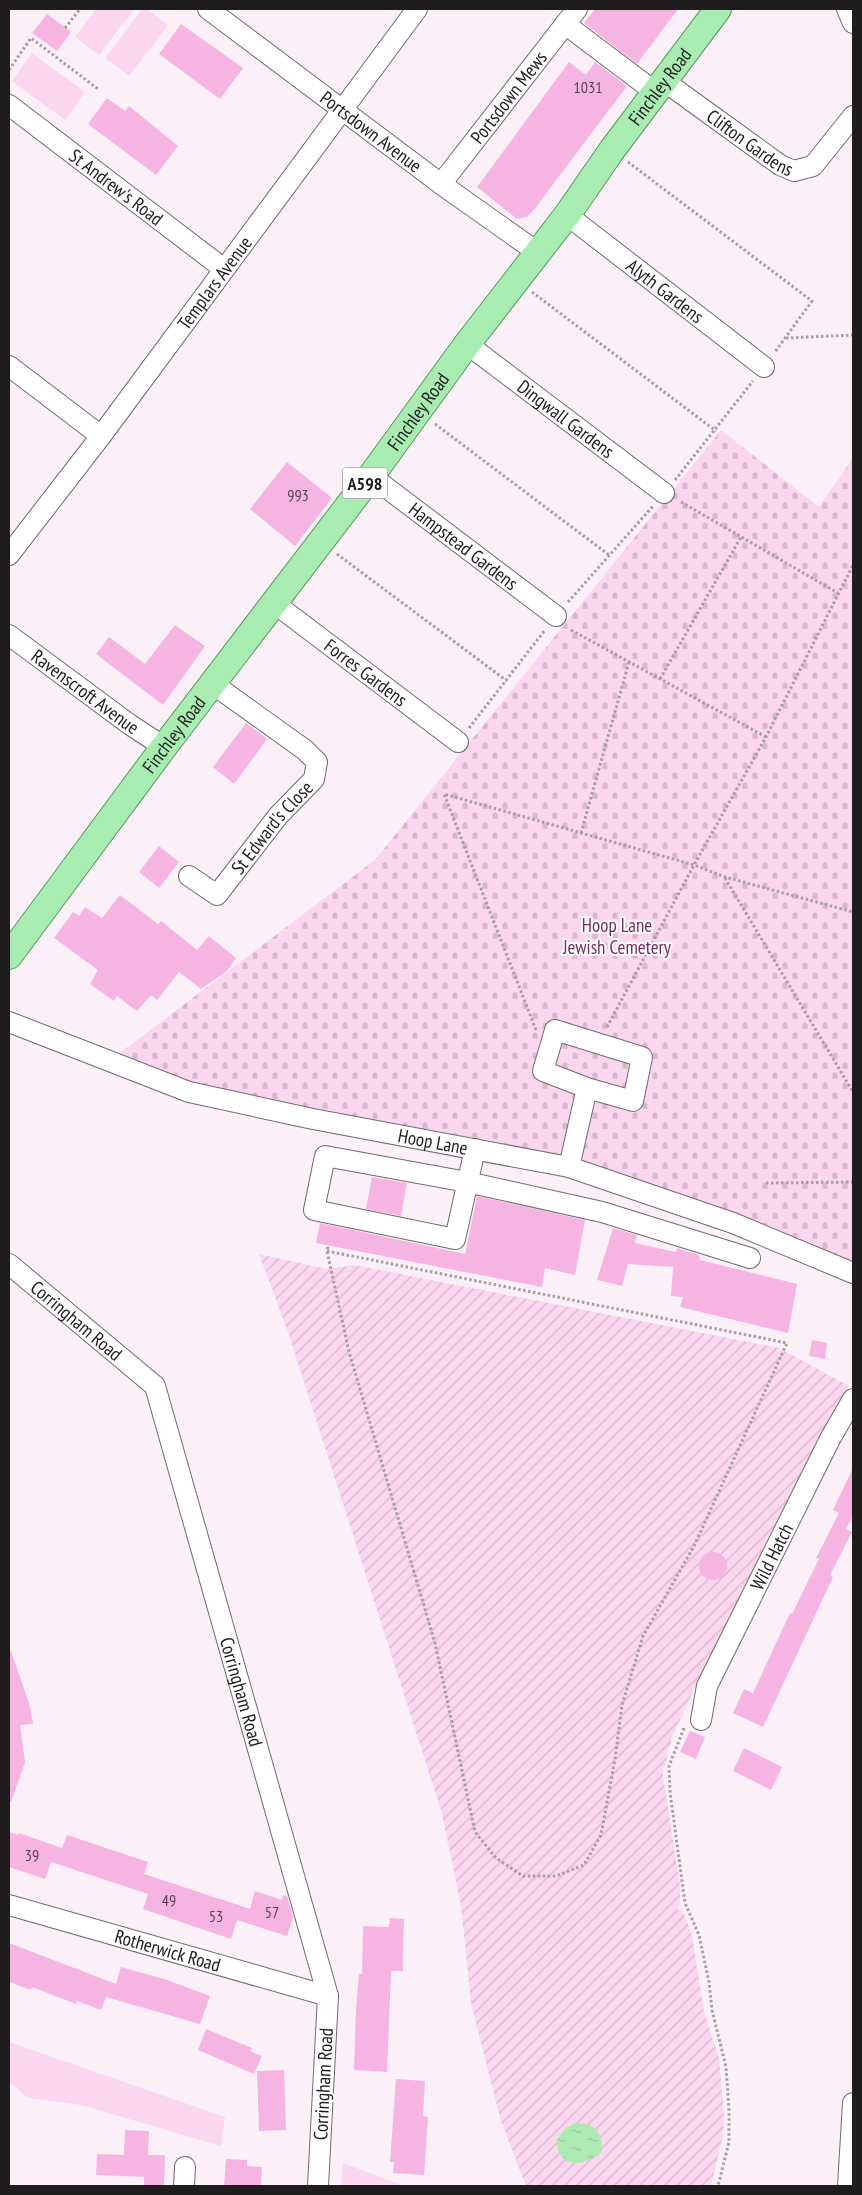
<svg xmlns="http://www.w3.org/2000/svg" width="862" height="2195" font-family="'PT Sans Narrow',sans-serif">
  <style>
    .grass { fill: #fad6ef }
    .cemetery { fill: url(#cemetery-stones) }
    .garden { fill: url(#garden-furrows) }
    .water { fill: url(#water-ripples) }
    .building { fill: #f6b4e3 }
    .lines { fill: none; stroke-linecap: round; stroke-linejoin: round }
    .minor-casing { stroke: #72696f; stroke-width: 22 }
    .major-casing { stroke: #529b5c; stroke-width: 28 }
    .path { stroke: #a69ea3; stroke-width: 3; stroke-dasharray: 2.5 2.5; stroke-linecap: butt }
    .minor { stroke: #fff; stroke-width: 20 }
    .major { stroke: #a8ecb2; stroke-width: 26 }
    .labels { text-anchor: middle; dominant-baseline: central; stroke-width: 4; stroke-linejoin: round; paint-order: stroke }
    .number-label { font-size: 16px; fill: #55424f }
    .shield { fill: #fff; stroke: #626062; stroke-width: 1 }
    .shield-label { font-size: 18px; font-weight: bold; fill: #1f1c1e }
    .street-label { font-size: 19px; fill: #1f1c1e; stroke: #fff }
    .park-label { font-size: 19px; fill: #762c66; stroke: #fff }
  </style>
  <defs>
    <pattern id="cemetery-stones" width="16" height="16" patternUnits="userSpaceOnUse" patternTransform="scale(1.25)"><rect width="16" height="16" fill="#fad6ef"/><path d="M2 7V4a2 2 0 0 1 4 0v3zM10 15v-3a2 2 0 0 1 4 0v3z" fill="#d6b7cc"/></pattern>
    <pattern id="garden-furrows" width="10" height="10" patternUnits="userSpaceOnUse" patternTransform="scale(1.25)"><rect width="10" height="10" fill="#fad6ef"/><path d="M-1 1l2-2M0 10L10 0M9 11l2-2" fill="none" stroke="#d6b7cc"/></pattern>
    <pattern id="water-ripples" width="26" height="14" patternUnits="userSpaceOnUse" patternTransform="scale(1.25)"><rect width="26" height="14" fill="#ade9b2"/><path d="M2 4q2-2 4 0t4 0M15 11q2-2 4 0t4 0" fill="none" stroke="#94c799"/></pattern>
  </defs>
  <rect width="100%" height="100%" fill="#fcf0f8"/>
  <path class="grass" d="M96 9H134L99 55 75 37Z
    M142 9H147L168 25 129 76 105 58Z
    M32 53 85 92 65 120 12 81Z
    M9 2042 225 2117 221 2146 81 2105 28 2098 9 2082Z
    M343 2163 405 2186H341Z"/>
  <path class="cemetery" d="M721 430 819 507 853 458V1273L569 1167 418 1139 108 1062 375 860Z"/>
  <path class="garden" d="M259 1254 327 1269 354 1265 779 1348 849 1386 708 1660 672 1737 665 1766 662 1769 680 1886V1904L677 1909 683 1911 692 1935 704 2012 719 2058 724 2117 723 2135 711 2186H526L500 2118 471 2002 461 1905 441 1810 288 1332Z"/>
  <path class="water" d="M575 2123C595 2122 604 2134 601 2153 582 2167 558 2169 557 2140L565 2129Z"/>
  <path class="building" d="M595 9H678L637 64 584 23Z
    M47 14 71 32 57 51 32 33Z
    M181 24 243 68 220 99 159 54Z
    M569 62 586 75 595 62 627 86 536 207 527 217 517 219 477 187Z
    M107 98 125 111 129 106 178 146 156 175 88 124Z
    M287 462 332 498 295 546 250 509Z
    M175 625 205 646 163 705 96 654 109 637 145 664Z
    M246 723 267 739 234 784 213 767Z
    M159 846 179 862 159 888 139 872Z
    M120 895 158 924 161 921 197 950 209 936 236 958 227 971 201 989 179 972 157 1000 151 995 137 1011 117 996 114 1001 90 984 98 970 54 938 73 912 79 916 85 907 102 918Z
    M372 1177 407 1183 401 1216 366 1209Z
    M477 1196 585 1220 575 1275 545 1268 542 1287 316 1243 320 1223 465 1254Z
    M613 1228 637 1235 635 1243 676 1252 677 1248 699 1255 700 1260 797 1284 788 1333 680 1307 683 1297 671 1296 673 1267 628 1264 622 1286 597 1280Z
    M812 1340 827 1343 825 1359 809 1356Z
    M853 1468V1520L851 1519 846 1529 852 1532 830 1575 833 1577 763 1727 733 1713 744 1689 753 1693 790 1613 792 1614 819 1559 816 1558 839 1513 833 1510Z
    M699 1566a14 14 0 1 1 28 0a14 14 0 1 1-28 0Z
    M9 1651H11L30 1706 33 1724 20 1725 25 1762 11 1802H9Z
    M690 1731 705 1737 696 1759 680 1752Z
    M744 1748 782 1767 771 1790 733 1771Z
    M9 1832 18 1835 19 1833 62 1848 67 1835 148 1862 144 1874 250 1909 255 1891 282 1900 283 1895 287 1896 293 1917 287 1936 237 1920 231 1939 143 1909 148 1894 51 1862 45 1879 9 1867Z
    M390 1918 404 1919 403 1957V1971H391L387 2072 354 2070 356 2009 359 1974H362L363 1926 389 1927Z
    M9 1943 116 1984 121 1967 167 1980 210 1996 200 2024 106 1997 101 2010 77 2001 76 2004 32 1987 31 1990 9 1982Z
    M206 2029 252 2048 250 2051 262 2056 254 2074 198 2050Z
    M284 2070 286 2130 259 2131 257 2071Z
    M396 2079 425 2081 423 2116 428 2117 424 2175 393 2173 394 2162H390Z
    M125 2130 149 2131 148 2155H165L164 2186H144V2177L96 2175 97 2154 124 2155Z
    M226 2159 247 2160V2166L262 2167 261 2186H224Z"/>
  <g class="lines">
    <g class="minor-casing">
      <g id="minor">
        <path id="s1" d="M208 9 441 184 537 252"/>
        <path d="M847 9 853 23"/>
        <path d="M565 24 655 92"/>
        <path id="s2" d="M664 81 780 165 794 171 813 166 853 116"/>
        <path id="s3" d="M9 105 224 269"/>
        <path id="s4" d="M441 184 577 9"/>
        <path id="s5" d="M567 215 764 367"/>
        <path id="s6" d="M467 344 664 493"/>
        <path d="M9 366 101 436"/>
        <path id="s7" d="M371 476 556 616"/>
        <path id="s8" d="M9 555 101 436 417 9"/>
        <path id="s9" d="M274 603 458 742"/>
        <path id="s10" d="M9 635 129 724 164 747"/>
        <path id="s11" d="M189 876 217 895 278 816 314 779 317 762 305 750 213 684"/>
        <path id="s12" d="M9 1022 189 1092 313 1119 569 1167 733 1223 853 1273"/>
        <path d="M475 1149 455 1239 314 1210 325 1156 467 1182 602 1212 750 1258"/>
        <path d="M569 1167 587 1088 633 1101 642 1057 555 1030 543 1071 587 1088"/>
        <path id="s13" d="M9 1264 155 1386 328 1996 318 2186"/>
        <path id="s14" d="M701 1720 707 1686 830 1439 853 1399"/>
        <path id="s15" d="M9 1905 328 1996"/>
        <path d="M184 2186 185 2167"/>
        <path d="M848 2186 853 2103"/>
      </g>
    </g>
    <g class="major-casing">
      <g id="major">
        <path id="s16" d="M9 956 164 747 371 476 467 344 567 215 612 150 718 9"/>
      </g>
    </g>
    <path class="path" d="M65 28 80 9
      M9 70 31 38 98 89
      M628 162 812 301 775 352
      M532 292 716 431
      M786 338 853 335
      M435 424 609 555
      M675 480 753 381
      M681 502 838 593
      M337 554 507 681
      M568 602 653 506
      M571 630 766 737
      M660 679 741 537
      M469 728 545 630
      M581 833 629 662
      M725 878 853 1092
      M607 1027 694 865 766 737 853 565
      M536 1030 444 794 694 865 725 877 853 912
      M766 1183 853 1182
      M327 1251 787 1343 694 1546 643 1636 622 1705 615 1759 601 1835 584 1865 556 1876H523L496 1858 475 1832 435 1643 349 1352 327 1251 328 1245
      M684 1728 669 1766 670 1792 685 1903 699 1935 709 1982 712 2010 726 2067 729 2110V2142L718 2186"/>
    <use href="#minor" class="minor"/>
    <use href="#major" class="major"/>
  </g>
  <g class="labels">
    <g class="number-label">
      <text x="588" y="87">1031</text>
      <text x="298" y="495">993</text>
      <text x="32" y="1855">39</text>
      <text x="169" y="1900">49</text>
      <text x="272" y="1912">57</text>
      <text x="216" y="1916">53</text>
    </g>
    <rect class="shield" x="342.5" y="467.5" width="45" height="31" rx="4"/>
    <g class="shield-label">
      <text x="365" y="483">A598</text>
    </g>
    <g class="street-label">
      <text stroke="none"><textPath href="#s16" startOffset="1086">Finchley Road</textPath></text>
      <text stroke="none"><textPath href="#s4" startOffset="110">Portsdown Mews</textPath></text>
      <text stroke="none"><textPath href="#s1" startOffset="204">Portsdown Avenue</textPath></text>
      <text stroke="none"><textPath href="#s2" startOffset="106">Clifton Gardens</textPath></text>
      <text stroke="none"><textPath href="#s3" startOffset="135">St Andrew's Road</textPath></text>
      <text stroke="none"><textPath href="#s8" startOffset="341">Templars Avenue</textPath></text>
      <text stroke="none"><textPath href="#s5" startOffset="124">Alyth Gardens</textPath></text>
      <text stroke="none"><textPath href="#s16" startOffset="681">Finchley Road</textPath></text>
      <text stroke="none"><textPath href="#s6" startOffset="124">Dingwall Gardens</textPath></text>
      <text stroke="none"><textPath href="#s7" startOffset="116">Hampstead Gardens</textPath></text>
      <text stroke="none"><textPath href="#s9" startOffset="115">Forres Gardens</textPath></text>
      <text stroke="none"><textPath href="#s10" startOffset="95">Ravenscroft Avenue</textPath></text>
      <text stroke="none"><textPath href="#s16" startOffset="276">Finchley Road</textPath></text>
      <text stroke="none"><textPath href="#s11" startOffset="121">St Edward's Close</textPath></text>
      <text stroke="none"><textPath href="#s12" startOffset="442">Hoop Lane</textPath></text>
      <text stroke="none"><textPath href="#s13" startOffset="88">Corringham Road</textPath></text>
      <text stroke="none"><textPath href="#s14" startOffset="179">Wild Hatch</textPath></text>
      <text stroke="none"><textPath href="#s13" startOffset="508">Corringham Road</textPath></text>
      <text stroke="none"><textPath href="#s15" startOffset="165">Rotherwick Road</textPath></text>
      <text transform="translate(323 2084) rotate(-87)">Corringham Road</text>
    </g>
    <g class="park-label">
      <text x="617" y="925">Hoop Lane<tspan x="617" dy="22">Jewish Cemetery</tspan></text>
    </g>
  </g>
  <rect width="862" height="2195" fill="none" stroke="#1f1c1e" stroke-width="20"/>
</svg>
